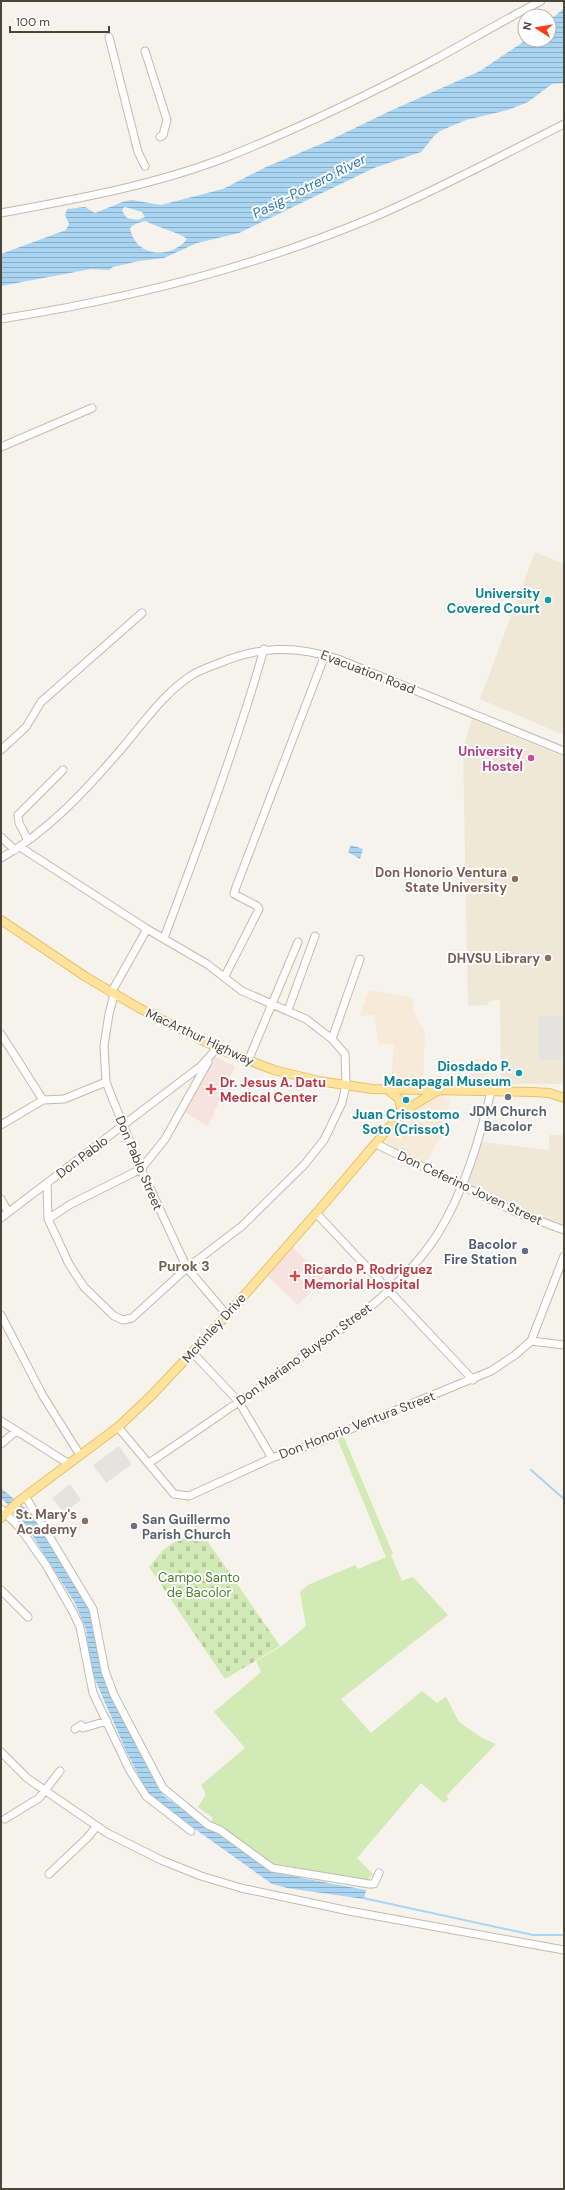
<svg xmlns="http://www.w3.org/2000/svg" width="565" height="2190" font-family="'DM Sans',sans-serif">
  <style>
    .commercial { fill: #f7ead8 }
    .education { fill: #efe8d6 }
    .medical { fill: #f6e3e0 }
    .green { fill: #d2eab5 }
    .cemetery { fill: url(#cemetery-stones) }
    .parking { fill: #e5e3e0 }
    .water { fill: url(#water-rules); fill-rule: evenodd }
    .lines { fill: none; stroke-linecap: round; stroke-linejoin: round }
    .stream { stroke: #a9d4f2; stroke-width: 2 }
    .minor-casing { stroke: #c2bbae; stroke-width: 9 }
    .major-casing { stroke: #e6c16a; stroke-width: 10 }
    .minor { stroke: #fff; stroke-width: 7 }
    .major { stroke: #ffe39c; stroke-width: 8 }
    .culture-dot { fill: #0f9aa8; stroke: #fff; stroke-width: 1.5 }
    .hotel-dot { fill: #d1479c; stroke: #fff; stroke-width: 1.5 }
    .education-dot { fill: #8d6e63; stroke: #fff; stroke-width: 1.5 }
    .health-dot { fill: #e0444e; stroke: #fff; stroke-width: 1.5 }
    .worship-dot { fill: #6b7280; stroke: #fff; stroke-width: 1.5 }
    .service-dot { fill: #5c6f8a; stroke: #fff; stroke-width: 1.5 }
    .labels { text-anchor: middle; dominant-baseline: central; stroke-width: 4; stroke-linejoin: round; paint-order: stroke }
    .culture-label { font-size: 13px; font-weight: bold; fill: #0d838f; stroke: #fff; text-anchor: end }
    .street-label { font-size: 13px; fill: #4b4439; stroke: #fff }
    .hotel-label { font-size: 13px; font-weight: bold; fill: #b23c85; stroke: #fff; text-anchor: end }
    .education-label { font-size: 13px; font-weight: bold; fill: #785e54; stroke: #fff; text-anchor: end }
    .health-label { font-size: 13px; font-weight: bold; fill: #be3a42; stroke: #fff; text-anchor: start }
    .worship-label { font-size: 13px; font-weight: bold; fill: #5b616d; stroke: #fff }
    .service-label { font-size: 13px; font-weight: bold; fill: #4e5e75; stroke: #fff; text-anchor: end }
    .park-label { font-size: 13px; fill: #4a7f2a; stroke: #fff }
    .water-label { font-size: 14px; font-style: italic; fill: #2e7ab2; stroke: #fff }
    .neighbourhood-label { font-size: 14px; font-weight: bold; fill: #6e6250; stroke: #fff }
  </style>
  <defs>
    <pattern id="cemetery-stones" width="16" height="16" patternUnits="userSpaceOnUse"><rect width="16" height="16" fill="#d2eab5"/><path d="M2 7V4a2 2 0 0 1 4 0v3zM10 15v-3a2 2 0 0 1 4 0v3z" fill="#b6ca9c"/></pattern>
    <pattern id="water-rules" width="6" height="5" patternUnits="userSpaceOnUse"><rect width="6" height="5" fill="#a9d4f2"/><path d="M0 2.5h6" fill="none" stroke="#8caec5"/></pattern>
  </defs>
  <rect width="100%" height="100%" fill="#f6f3ec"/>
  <path class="commercial" d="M370 990 413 998 414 1012 425 1032 423 1081H391L394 1045 378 1043 375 1015 359 1016Z
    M487 1059 488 1084 471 1085 470 1060Z
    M441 1093 449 1101 450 1122 423 1167 383 1144 406 1110Z"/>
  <path class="education" d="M535 552 564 564V735L480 699Z
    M472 719 564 757V1084H501L500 1000 489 1001 488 1005 468 1006 463 750Z
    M549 1135H564L563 1224 535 1215 467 1184 481 1142 549 1150Z"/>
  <path class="medical" d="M215 1057 235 1066 208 1126 184 1112Z
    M291 1246 325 1277 298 1305 266 1275Z"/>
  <path class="green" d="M343 1435 393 1554 391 1555 402 1581 413 1577 448 1615 341 1699 371 1733 422 1691 437 1703 446 1697 459 1722 482 1738 496 1744 447 1795 448 1800 444 1803 421 1783 357 1858 373 1874 366 1882 271 1864 211 1822 213 1818 198 1807 206 1794 201 1785 245 1748 214 1712 261 1672 256 1661 282 1646 306 1626 300 1592 308 1585 355 1565 358 1569 386 1557 337 1438Z"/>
  <path class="cemetery" d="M197 1526 280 1646 225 1679 149 1567 163 1550Z"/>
  <path class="parking" d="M539 1016H564V1047L561 1060H539Z
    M119 1446 132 1464 106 1483 93 1465Z
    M70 1484 81 1500 64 1513 52 1498Z"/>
  <path class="water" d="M564 8V83L552 84 528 102 508 110 466 120 440 131 435 135 421 152 374 168 239 233 197 243 164 258 139 261 113 267 109 270 91 269 1 286V254L66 230 69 224 65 215 67 209 85 207 95 213 125 201 132 200 161 205 223 189 266 167 328 141 390 111 480 71 526 40H549V21ZM125 207 142 212 145 217 137 220 127 218 122 211 123 208ZM145 221C153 225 184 235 187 239 170 260 135 257 130 228L135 224Z
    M351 845 363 849 360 859 348 852Z
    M1 1488 32 1514 89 1606 102 1668 124 1721 158 1787 165 1797 267 1869 281 1874 366 1890 364 1899 287 1888 272 1884 150 1797 127 1753 90 1668 86 1629 75 1603 30 1532 16 1512 1 1498Z"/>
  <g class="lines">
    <path class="stream" d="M531 1470 564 1499
      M363 1898 533 1935H564"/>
    <g class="minor-casing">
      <path id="minor" d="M109 37 138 152 145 166
        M145 51 167 120 163 135 160 137
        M1 213C77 199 155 185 227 157 297 129 366 96 432 61 469 41 504 20 541 1
        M1 319C128 299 255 267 374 217 439 189 501 156 564 124
        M1 447 92 408
        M1 750 26 727 41 702 142 613
        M1 837 15 850
        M28 840 19 823 18 815 63 770
        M20 847 147 929 207 964 242 991 306 1019 332 1039 345 1054 346 1085 342 1103 324 1140 304 1165 242 1226 187 1268 132 1318 123 1320 114 1316 84 1287 69 1264 48 1219 47 1183
        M1 858C49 831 88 788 123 747 144 722 165 692 192 675 200 670 209 667 217 664 259 646 294 645 338 659L564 751
        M164 938C200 842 236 747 264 649
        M225 976 259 909 257 906 234 894 236 887 325 655
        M111 993 147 929
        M114 995 109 1014 104 1046 106 1082 111 1095 141 1169 187 1268 227 1315
        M288 1010 315 936
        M1 1034 43 1100 1 1125
        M332 1039 360 959
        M248 1061 298 942
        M43 1100 64 1099 106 1082
        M376 1144 516 1212 564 1230
        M1 1199 8 1212
        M316 1213 473 1380
        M1 1218 201 1066 217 1048
        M48 1219 71 1204 141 1169 165 1139 208 1062
        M1 1315 43 1396 80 1455
        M531 1341 564 1345
        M192 1352 239 1402 272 1458
        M1 1421 69 1464
        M118 1427 174 1494 189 1496 272 1458 319 1442 491 1371 515 1355 531 1341 564 1256
        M1 1444 16 1431
        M149 1463C201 1428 253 1393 303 1356 352 1322 404 1286 437 1235 464 1192 479 1141 491 1092
        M25 1496 93 1609 105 1671 114 1695 163 1788 208 1825 220 1830 272 1868 369 1884H374L379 1873
        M1 1509 20 1528 46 1565 73 1612 80 1627 93 1693 129 1769 146 1796 191 1831
        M1 1590 28 1617
        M75 1729 81 1725 83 1728 107 1721
        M1 1752 27 1778 107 1833 161 1860 201 1876 241 1888 349 1911 564 1950
        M5 1819 39 1798 60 1771
        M49 1874 87 1838 97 1826"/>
    </g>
    <g class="major-casing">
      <path id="major" d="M1 920 86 977 139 1008 222 1050 274 1070 319 1081 372 1089 533 1092 549 1093 564 1098
        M388 1090 399 1099 402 1112
        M1 1518 19 1501 118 1427 152 1395 227 1315 325 1203 402 1112 437 1091"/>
    </g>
    <use href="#minor" class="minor"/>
    <use href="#major" class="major"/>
  </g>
  <g class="culture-dot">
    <circle cx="548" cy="600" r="4"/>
    <circle cx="519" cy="1073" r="4"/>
    <circle cx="406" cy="1100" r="4"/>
  </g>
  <circle class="hotel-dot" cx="531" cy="758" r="4"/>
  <g class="education-dot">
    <circle cx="515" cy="879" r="4"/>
    <circle cx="548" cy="958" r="4"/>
    <circle cx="85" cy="1521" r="4"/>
  </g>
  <g class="health-dot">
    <path d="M209 1083h4v4h4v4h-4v4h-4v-4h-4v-4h4z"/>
    <path d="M293 1270h4v4h4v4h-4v4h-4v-4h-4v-4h4z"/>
  </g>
  <g class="worship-dot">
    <circle cx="508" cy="1097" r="4"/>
    <circle cx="134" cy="1526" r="4"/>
  </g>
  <circle class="service-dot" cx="525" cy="1251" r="4"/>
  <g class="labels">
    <g class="culture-label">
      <text x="540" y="593">University<tspan x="540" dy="15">Covered Court</tspan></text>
      <text x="511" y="1066">Diosdado P.<tspan x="511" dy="15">Macapagal Museum</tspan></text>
      <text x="406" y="1114" text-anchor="middle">Juan Crisostomo<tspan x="406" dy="15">Soto (Crissot)</tspan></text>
    </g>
    <g class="street-label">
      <text transform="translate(368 672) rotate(21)">Evacuation Road</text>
      <text transform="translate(200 1037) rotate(25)">MacArthur Highway</text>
      <text transform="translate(82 1157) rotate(-37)">Don Pablo</text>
      <text transform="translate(139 1163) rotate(67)">Don Pablo Street</text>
      <text transform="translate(470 1188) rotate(25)">Don Ceferino Joven Street</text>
      <text transform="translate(214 1328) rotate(-48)">McKinley Drive</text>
      <text transform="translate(304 1354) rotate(-36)">Don Mariano Buyson Street</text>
      <text transform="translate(357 1425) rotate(-21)">Don Honorio Ventura Street</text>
    </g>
    <g class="hotel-label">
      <text x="523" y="751">University<tspan x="523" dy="15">Hostel</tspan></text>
    </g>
    <g class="education-label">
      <text x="507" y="872">Don Honorio Ventura<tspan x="507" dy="15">State University</tspan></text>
      <text x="540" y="958">DHVSU Library</text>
      <text x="77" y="1514">St. Mary's<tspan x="77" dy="15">Academy</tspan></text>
    </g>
    <g class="health-label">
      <text x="220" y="1082">Dr. Jesus A. Datu<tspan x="220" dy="15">Medical Center</tspan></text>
      <text x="304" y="1269">Ricardo P. Rodriguez<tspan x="304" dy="15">Memorial Hospital</tspan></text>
    </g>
    <g class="worship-label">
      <text x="508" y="1111">JDM Church<tspan x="508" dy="15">Bacolor</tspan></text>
      <text x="142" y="1519" text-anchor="start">San Guillermo<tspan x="142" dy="15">Parish Church</tspan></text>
    </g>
    <g class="service-label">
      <text x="517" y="1244">Bacolor<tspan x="517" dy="15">Fire Station</tspan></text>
    </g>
    <g class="park-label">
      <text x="199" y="1577">Campo Santo<tspan x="199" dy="15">de Bacolor</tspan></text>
    </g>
    <g class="water-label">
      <text transform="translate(309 186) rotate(-27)">Pasig-Potrero River</text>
    </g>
    <g class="neighbourhood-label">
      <text x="184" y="1266">Purok 3</text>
    </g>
  </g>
  <rect width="565" height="2190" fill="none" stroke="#4b4439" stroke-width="4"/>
  <g transform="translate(537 28) rotate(282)"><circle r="19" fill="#ffffff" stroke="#b7b4b0"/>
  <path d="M0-3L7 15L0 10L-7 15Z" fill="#fc3f1d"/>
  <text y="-6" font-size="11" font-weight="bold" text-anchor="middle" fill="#4b4439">N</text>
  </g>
  <path d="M10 26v6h99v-6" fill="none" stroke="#4b4439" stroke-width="2"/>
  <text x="16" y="26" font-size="12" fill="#4b4439" stroke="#ffffff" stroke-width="3" paint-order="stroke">100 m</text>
</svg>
